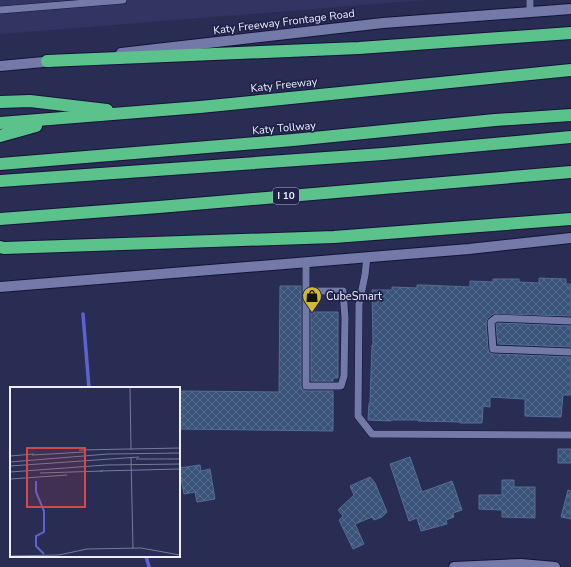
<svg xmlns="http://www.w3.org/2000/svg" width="571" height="567" font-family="'Nunito Sans',sans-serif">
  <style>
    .built { fill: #323562 }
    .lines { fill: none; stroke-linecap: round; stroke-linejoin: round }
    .stream { stroke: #5e61d0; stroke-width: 3.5 }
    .building { fill: url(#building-cross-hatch); stroke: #536e95 }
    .service-casing { stroke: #131338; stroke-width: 8 }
    .minor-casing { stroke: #131338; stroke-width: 12 }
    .secondary-casing { stroke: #131338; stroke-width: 12 }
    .motorway-casing { stroke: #131338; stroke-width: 14 }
    .service { stroke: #747aa8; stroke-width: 7 }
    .minor { stroke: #747aa8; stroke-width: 10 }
    .secondary { stroke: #747aa8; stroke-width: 10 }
    .motorway { stroke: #5cc28c; stroke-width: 12 }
    .labels { text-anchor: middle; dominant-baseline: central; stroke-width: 3.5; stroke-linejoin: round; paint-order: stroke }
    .shield { fill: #202249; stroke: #afb1c8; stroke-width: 1 }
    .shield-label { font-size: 10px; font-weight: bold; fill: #eceefe }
    .street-label { font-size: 11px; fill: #eceefe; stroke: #202249 }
    .poi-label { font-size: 11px; fill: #eceefe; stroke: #202249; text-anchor: start }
    .inset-river { fill: none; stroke: #5e61d0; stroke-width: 2 }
    .inset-road { fill: none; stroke: #777a98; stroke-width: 1 }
    .view { fill: #d94648; fill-opacity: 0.15; stroke: #d94648; stroke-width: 2 }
    .inset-edge { fill: none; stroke: #eceefe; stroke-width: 2 }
  </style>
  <defs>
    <pattern id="building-cross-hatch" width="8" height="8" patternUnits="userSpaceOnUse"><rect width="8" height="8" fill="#3a5379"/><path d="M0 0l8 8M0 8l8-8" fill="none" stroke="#576c8d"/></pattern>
  </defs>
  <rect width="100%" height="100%" fill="#292d54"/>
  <path class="built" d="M0 0H425L0 34Z"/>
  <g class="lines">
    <path class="stream" d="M83 314 89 388
      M146 556 149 567"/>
  </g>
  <path class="building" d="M539 278 566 279V284H571V316L493 314 488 318 486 322 488 349 489 352 493 354 571 357V395H563L561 417 525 416V399L490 397V407L483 406 482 423H460V422L418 421V420H391V421L368 420 369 403H370L372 345H373L372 290H392V287L417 288V285H422L470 287V281L493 282V279H519V282L539 283Z
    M280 286H301V386L302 389 306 391H333V431L179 429V391L279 392Z
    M311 312H338V378H333V381H311Z
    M498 323 571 326V347L498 344 496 324Z
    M558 449H571V463H558Z
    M410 457 422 492 452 481 462 510 453 513 454 517 446 520 447 524 421 531 417 518 409 521 390 464Z
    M200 465 201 471 210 469 215 499 197 502 195 492 184 494 179 468Z
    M370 477 375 483 387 512 382 517 374 520 372 517 355 524 364 544 353 549 339 520 343 516 338 510 354 495 350 486Z
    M502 480H514V487H535V518L502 517V510L479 509V495H502Z
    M568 490 571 491V519L561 517Z"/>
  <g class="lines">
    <g class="service-casing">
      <path id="service" d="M530 0V12
        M0 10 123 0
        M367 257 365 275 359 304 358 416 372 434 571 435
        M306 262V386H341L344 376 345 318 343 291H306
        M571 321 496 318 491 322 493 349 571 352"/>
    </g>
    <g class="minor-casing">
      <path id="minor" d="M454 567 521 564 555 567"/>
    </g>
    <g class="secondary-casing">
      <path id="secondary" d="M121 53 383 23 571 9
        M0 66 54 61
        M0 287 469 249 571 238"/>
    </g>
    <g class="motorway-casing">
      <path id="motorway" d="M47 61 359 48 571 33
        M0 102 30 101 107 110
        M0 123 200 107 571 70
        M0 136 36 126
        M0 164 293 140 495 120 571 115
        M0 181 383 154 571 137
        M0 219 159 207 571 172
        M0 247 4 248 334 237 571 219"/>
    </g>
    <use href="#service" class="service"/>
    <use href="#minor" class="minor"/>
    <use href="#secondary" class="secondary"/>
    <use href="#motorway" class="motorway"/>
  </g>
  <defs>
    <g id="shop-pin" transform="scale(1)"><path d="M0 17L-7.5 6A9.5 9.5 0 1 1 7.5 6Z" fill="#d0b736" stroke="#202249"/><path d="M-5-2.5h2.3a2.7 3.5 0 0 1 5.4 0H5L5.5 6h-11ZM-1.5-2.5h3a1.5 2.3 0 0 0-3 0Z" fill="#111"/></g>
  </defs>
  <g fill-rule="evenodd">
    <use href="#shop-pin" x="312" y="296"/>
  </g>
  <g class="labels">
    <rect class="shield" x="273" y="188" width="26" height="16" rx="3"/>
    <g class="shield-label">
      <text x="286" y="196">I 10</text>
    </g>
    <g class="street-label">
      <text transform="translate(284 22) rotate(-7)">Katy Freeway Frontage Road</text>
      <text transform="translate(284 85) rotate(-6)">Katy Freeway</text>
      <text transform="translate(284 128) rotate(-5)">Katy Tollway</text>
    </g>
    <g class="poi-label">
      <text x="326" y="296">CubeSmart</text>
    </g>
  </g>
  <g transform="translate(10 387)">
    <rect width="170" height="170" fill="#292d54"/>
    <path class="inset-river" d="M26 94V105L34 124V145L26 149V159L34 167"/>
    <path class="inset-road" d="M120 0 121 63M69 63 170 61M22 68 75 65M0 69 24 67M121 70 123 162M126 72H170M0 75 98 67 170 66M0 79 129 70M90 84 170 82M0 85 96 78 170 77M30 86 93 84M0 92 57 88M0 169 49 168 77 162 131 161 170 168"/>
    <path class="view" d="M17 61H75V120H17Z"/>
    <rect width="170" height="170" class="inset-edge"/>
  </g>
</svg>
